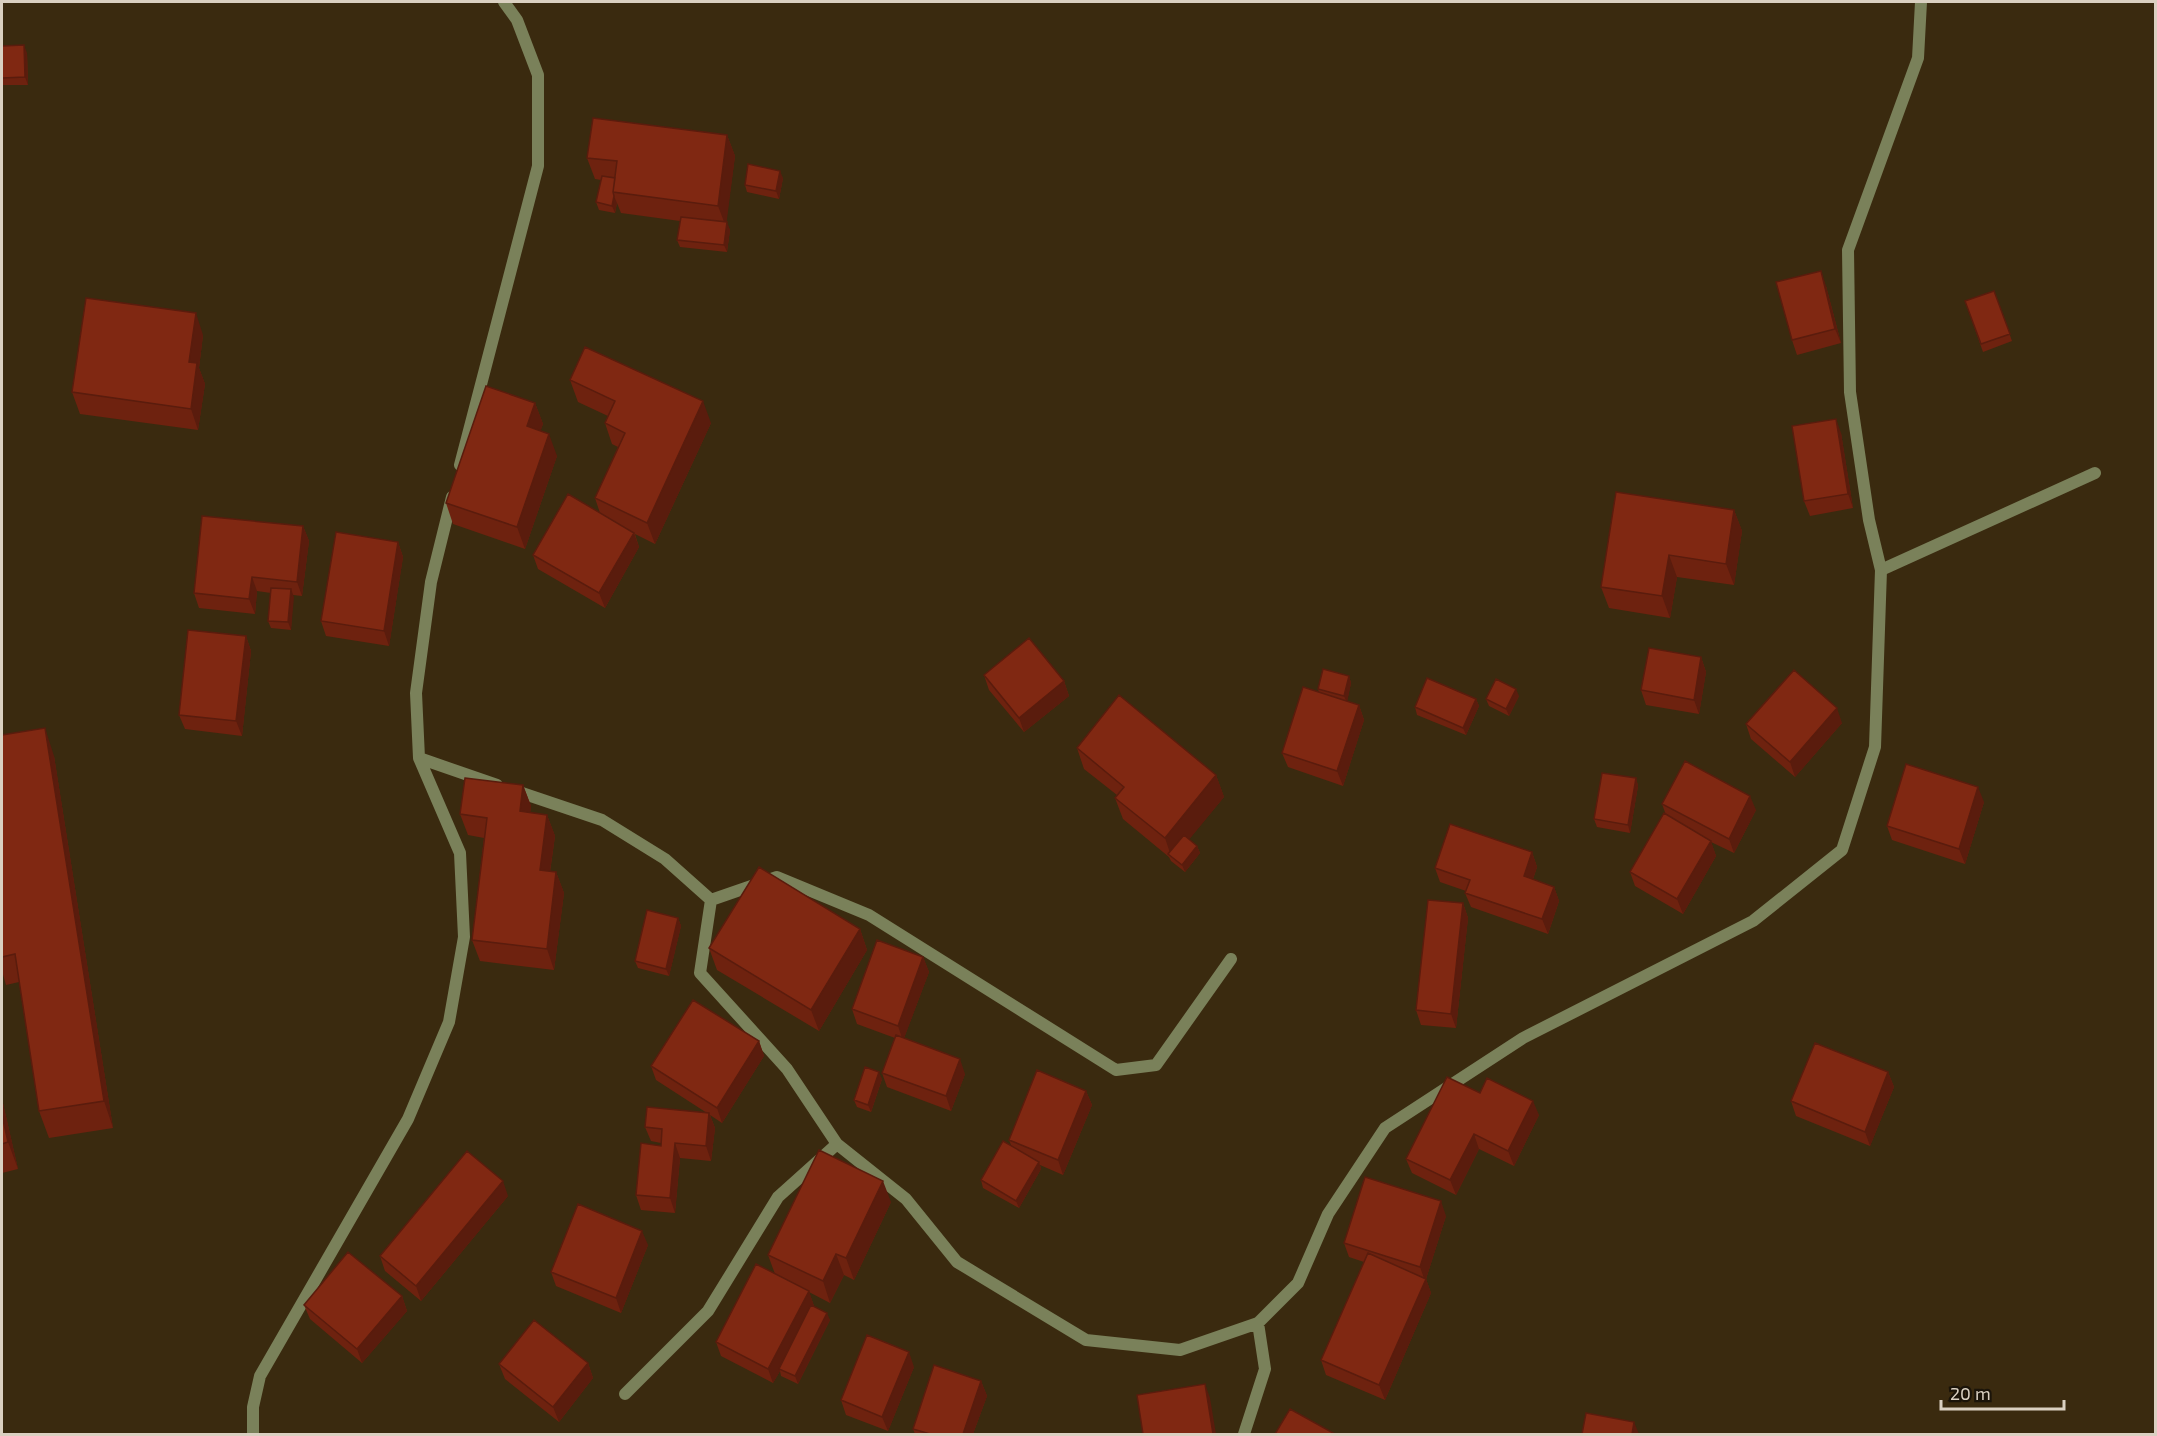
<svg xmlns="http://www.w3.org/2000/svg" width="2157" height="1436" font-family="'Exo 2',sans-serif">
  <style>
    .lines { fill: none; stroke-linecap: round; stroke-linejoin: round }
    .minor { stroke: #7a815a; stroke-width: 12 }
    .wall { fill: #6e220f }
    .shaded-wall { fill: #5a1c0d }
    .building { fill: #802812; stroke: #5a1c0d; stroke-width: 1.5 }
  </style>
  <rect width="100%" height="100%" fill="#3a2a0f"/>
  <g class="lines">
    <path class="minor" d="M460 465 538 166V75L517 20 504 2
      M1881 570 2095 473
      M419 758 497 785
      M513 790 602 820 665 859 711 900 700 973 787 1069 837 1144 906 1199 957 1262 1086 1340 1180 1350 1258 1323 1298 1283 1328 1214 1385 1128 1523 1038 1753 921 1842 850 1875 747 1881 570 1869 520 1850 392 1848 250 1918 58 1921 2
      M711 900 777 877 869 915 1116 1070 1156 1065 1231 959
      M625 1394 708 1311 778 1197 837 1144
      M253 1434V1407L260 1376 408 1119 449 1022 464 937 460 853 419 758 416 693 431 582 452 497
      M1244 1434 1265 1369 1258 1323"/>
  </g>
  <path class="wall" d="M2 46 27 53 28 85H2Z
    M727 135 735 156 726 222 730 230 727 252 680 247 677 240 680 221 621 213 617 203 615 213 599 210 596 202 601 180 595 179 587 158Z
    M783 178 779 199 747 192 745 185Z
    M1826 286 1841 343 1797 355 1792 340Z
    M1994 291 2012 341 1983 352 1965 301Z
    M203 335 199 368 205 384 198 430 80 414 72 392Z
    M570 380 711 423 655 544 635 534 639 547 605 608 538 569 533 555 600 513 595 498 618 447 612 444 605 423 608 416 578 402Z
    M535 403 543 424 540 431 557 456 525 549 453 524 446 503Z
    M1841 433 1853 508 1810 516 1804 501Z
    M1734 510 1742 531 1734 585 1677 577 1670 618 1609 608 1601 587Z
    M303 526 309 541 302 596 293 595 291 630 271 628 268 621 271 593 257 591 255 614 199 608 194 593Z
    M398 542 403 557 389 646 326 636 321 621Z
    M246 636 251 651 242 736 185 729 179 715Z
    M1701 657 1706 672 1699 714 1646 705 1641 690Z
    M984 675 1064 681 1069 696 1024 732 989 690Z
    M1349 676 1351 683 1347 701 1359 705 1364 720 1343 786 1288 767 1282 753 1319 692 1318 689Z
    M1519 696 1509 716 1489 706 1486 699Z
    M1476 699 1479 706 1466 735 1417 715 1415 707Z
    M1842 723 1795 777 1751 739 1746 724Z
    M2 735 54 756 113 1128 49 1138 39 1111 19 982 6 985 2 971Z
    M1077 748 1216 775 1224 797 1189 839 1197 846 1200 853 1185 872 1171 861 1169 857 1123 819 1115 798 1117 795 1084 769Z
    M1636 778 1638 786 1630 833 1597 827 1594 819Z
    M523 785 531 806 530 813 547 815 555 836 550 872H556L564 893 554 970 480 961 472 940 484 838 468 835 460 814Z
    M1984 802 1965 864 1892 840 1887 826Z
    M1662 804 1756 810 1734 853 1711 842 1716 856 1683 914 1635 886 1630 872 1666 815Z
    M1532 852 1537 867 1533 879 1554 887 1559 901 1548 934 1471 907 1465 893 1466 891 1440 882 1435 868Z
    M1463 903 1468 918 1456 1028 1421 1025 1416 1010Z
    M678 918 681 926 669 976 638 968 635 961Z
    M860 929 867 950 819 1031 717 970 709 948Z
    M923 957 929 972 904 1038 965 1074 951 1111 887 1087 882 1073 895 1038 857 1024 852 1009Z
    M759 1041 764 1056 722 1123 710 1115 715 1128 711 1161 680 1158 675 1213 641 1210 636 1195 661 1146V1143L651 1141 645 1127 707 1113 656 1080 651 1066Z
    M1888 1072 1894 1087 1870 1146 1796 1116 1791 1101Z
    M882 1079 871 1112 857 1107 854 1100Z
    M1086 1091 1092 1105 1063 1175 1040 1165 1041 1169 1019 1208 983 1188 981 1180 1011 1145 1009 1140Z
    M1480 1093 1539 1115 1514 1166 1479 1149 1456 1195 1412 1173 1406 1159Z
    M2 1099 18 1169 2 1173Z
    M508 1196 421 1301 385 1271 380 1256Z
    M891 1202 854 1280 844 1275 830 1303 809 1292 814 1306 830 1320 798 1384 781 1376 780 1371 773 1383 721 1356 716 1342 775 1274 768 1255Z
    M1446 1216 1426 1279 1431 1293 1385 1400 1326 1375 1321 1360 1364 1262 1349 1257 1344 1243Z
    M648 1245 621 1313 556 1286 551 1272Z
    M402 1296 407 1311 362 1363 310 1319 304 1305Z
    M588 1363 593 1378 559 1422 505 1379 499 1364Z
    M914 1367 888 1431 846 1415 841 1400Z
    M981 1381 987 1396 973 1434H915L913 1429Z"/>
  <path class="shaded-wall" d="M24 45 27 53 28 85 25 77Z
    M727 135 735 156 726 227 718 206Z
    M780 171 783 178 779 199 776 191Z
    M614 196 617 203 615 213 612 206Z
    M727 222 730 230 727 252 724 245Z
    M1821 271 1826 286 1841 343 1835 329Z
    M196 313 203 335 199 368 205 384 198 430 191 409 189 362Z
    M703 401 711 423 655 544 647 523Z
    M535 403 543 424 535 447 527 426Z
    M1836 419 1841 433 1853 508 1848 494Z
    M549 434 557 456 525 549 517 527Z
    M1734 510 1742 531 1734 585 1726 564Z
    M303 526 309 541 302 596 297 582Z
    M634 533 639 547 605 608 599 593Z
    M398 542 403 557 389 646 384 631Z
    M1669 555 1677 577 1670 618 1662 596Z
    M252 577 257 591 255 614 249 599Z
    M291 589 294 597 291 630 288 622Z
    M246 636 251 651 242 736 236 721Z
    M1701 657 1706 672 1699 714 1694 700Z
    M1349 676 1351 683 1347 703 1344 696Z
    M1064 681 1069 696 1024 732 1019 718Z
    M1516 689 1519 696 1509 716 1506 709Z
    M1476 699 1479 706 1466 735 1463 728Z
    M1359 705 1364 720 1343 786 1337 771Z
    M1837 708 1842 723 1795 777 1790 762Z
    M45 728 54 756 113 1128 104 1101Z
    M1216 775 1224 797 1174 858 1171 856 1165 838Z
    M1636 778 1638 786 1630 833 1628 825Z
    M523 785 531 806 528 833 520 811Z
    M1978 787 1984 802 1965 864 1959 849Z
    M1750 796 1756 810 1734 853 1729 839Z
    M547 815 555 836 547 892 540 870Z
    M1711 841 1716 856 1683 914 1677 899Z
    M1197 846 1200 853 1185 872 1182 865Z
    M1532 852 1537 867 1529 891 1524 876Z
    M556 872 564 893 554 970 547 949Z
    M1554 887 1559 901 1548 934 1542 919Z
    M1463 903 1468 918 1456 1028 1451 1014Z
    M678 918 681 926 669 976 666 969Z
    M860 929 867 950 819 1031 811 1010Z
    M923 957 929 972 903 1041 898 1026Z
    M759 1041 764 1056 722 1123 717 1108Z
    M960 1059 965 1074 951 1111 946 1096Z
    M879 1072 882 1079 871 1112 868 1105Z
    M1888 1072 1894 1087 1870 1146 1865 1132Z
    M1086 1091 1092 1105 1063 1175 1058 1160Z
    M2 1099 18 1169 8 1142 2 1115Z
    M1533 1101 1539 1115 1514 1166 1508 1151Z
    M709 1113 715 1128 711 1161 706 1146Z
    M1474 1134 1479 1149 1456 1195 1450 1180Z
    M675 1143 680 1158 675 1213 670 1198Z
    M1039 1162 1041 1169 1019 1208 1016 1201Z
    M503 1181 508 1196 421 1301 416 1286Z
    M883 1181 891 1202 854 1280 846 1258Z
    M1441 1201 1446 1216 1426 1279 1431 1293 1385 1400 1379 1385 1425 1281 1420 1267Z
    M642 1231 648 1245 621 1313 616 1298Z
    M836 1254 844 1275 830 1303 823 1281Z
    M809 1291 814 1306 779 1369 780 1371 773 1383 768 1369Z
    M402 1296 407 1311 362 1363 357 1349Z
    M827 1313 830 1320 798 1384 795 1376Z
    M909 1352 914 1367 888 1431 882 1417Z
    M588 1363 593 1378 559 1422 553 1407Z
    M981 1381 987 1396 973 1434H963Z
    M1205 1384 1210 1398 1216 1434H1213Z
    M1634 1422 1639 1434H1632Z"/>
  <path class="building" d="M24 45 25 77 2 78V46Z
    M593 118 727 135 718 206 613 192 617 161 587 158Z
    M748 164 780 171 776 191 745 185Z
    M602 176 615 178 613 192 614 196 612 206 596 202Z
    M681 217 727 222 724 245 677 240Z
    M1821 271 1835 329 1792 340 1776 282Z
    M1994 291 2010 334 1981 344 1965 301Z
    M86 298 196 313 189 362 197 363 191 409 72 392Z
    M585 347 703 401 647 523 595 498 625 433 605 423 615 401 570 380Z
    M486 386 535 403 527 426 549 434 517 527 446 503Z
    M1836 419 1848 494 1804 501 1792 426Z
    M1616 492 1734 510 1726 564 1669 555 1662 596 1601 587Z
    M568 494 634 533 599 593 533 555Z
    M202 516 303 526 297 582 252 577 249 599 194 593Z
    M336 532 398 542 384 631 321 621Z
    M271 588 291 589 288 622 268 621Z
    M188 630 246 636 236 721 179 715Z
    M1029 638 1064 681 1019 718 984 675Z
    M1649 648 1701 657 1694 700 1641 690Z
    M1323 669 1349 676 1344 696 1318 689Z
    M1794 670 1837 708 1790 762 1746 724Z
    M1427 678 1476 699 1463 728 1415 707Z
    M1496 679 1516 689 1506 709 1486 699Z
    M1303 687 1359 705 1337 771 1282 753Z
    M1119 695 1216 775 1165 838 1115 798 1124 787 1077 748Z
    M45 728 104 1101 39 1111 15 954 2 957V735Z
    M1685 761 1750 796 1729 839 1662 804Z
    M1906 764 1978 787 1959 849 1887 826Z
    M1602 773 1636 778 1628 825 1594 819Z
    M465 778 523 785 520 811 547 815 540 870 556 872 547 949 472 940 487 818 460 814Z
    M1664 813 1711 841 1677 899 1630 872Z
    M1450 824 1532 852 1524 876 1554 887 1542 919 1465 893 1470 880 1435 868Z
    M1184 835 1197 846 1182 865 1168 854Z
    M759 867 860 929 811 1010 709 948Z
    M1428 900 1463 903 1451 1014 1416 1010Z
    M647 910 678 918 666 969 635 961Z
    M877 940 923 957 898 1026 852 1009Z
    M693 1000 759 1041 717 1108 651 1066Z
    M896 1035 960 1059 946 1096 882 1073Z
    M1815 1043 1888 1072 1865 1132 1791 1101Z
    M865 1067 879 1072 868 1105 854 1100Z
    M1037 1070 1086 1091 1058 1160 1009 1140Z
    M1447 1077 1480 1093 1487 1078 1533 1101 1508 1151 1474 1134 1450 1180 1406 1159Z
    M647 1107 709 1113 706 1146 675 1143 670 1198 636 1195 641 1143 661 1146 662 1129 645 1127Z
    M2 1115 8 1142 2 1144Z
    M1003 1141 1039 1162 1016 1201 981 1180Z
    M819 1150 883 1181 846 1258 836 1254 823 1281 768 1255Z
    M467 1151 503 1181 416 1286 380 1256Z
    M1365 1177 1441 1201 1420 1267 1344 1243Z
    M578 1204 642 1231 616 1298 551 1272Z
    M348 1252 402 1296 357 1349 304 1305Z
    M1368 1253 1426 1279 1379 1385 1321 1360Z
    M756 1264 809 1291 768 1369 716 1342Z
    M811 1305 827 1313 795 1376 779 1369Z
    M534 1320 588 1363 553 1407 499 1364Z
    M867 1335 909 1352 882 1417 841 1400Z
    M934 1365 981 1381 963 1434H930L913 1429Z
    M1205 1384 1213 1434H1143L1137 1395Z
    M1290 1409 1335 1434H1275Z
    M1586 1413 1634 1422 1632 1434H1582Z"/>
  <rect width="2157" height="1436" fill="none" stroke="#dad0c1" stroke-width="6"/>
  <path d="M1941 1400v9h123v-9" fill="none" stroke="#dad0c1" stroke-width="3"/>
  <text x="1950" y="1400" font-size="18" fill="#dad0c1" stroke="#1b1409" stroke-width="4.5" paint-order="stroke">20 m</text>
</svg>
